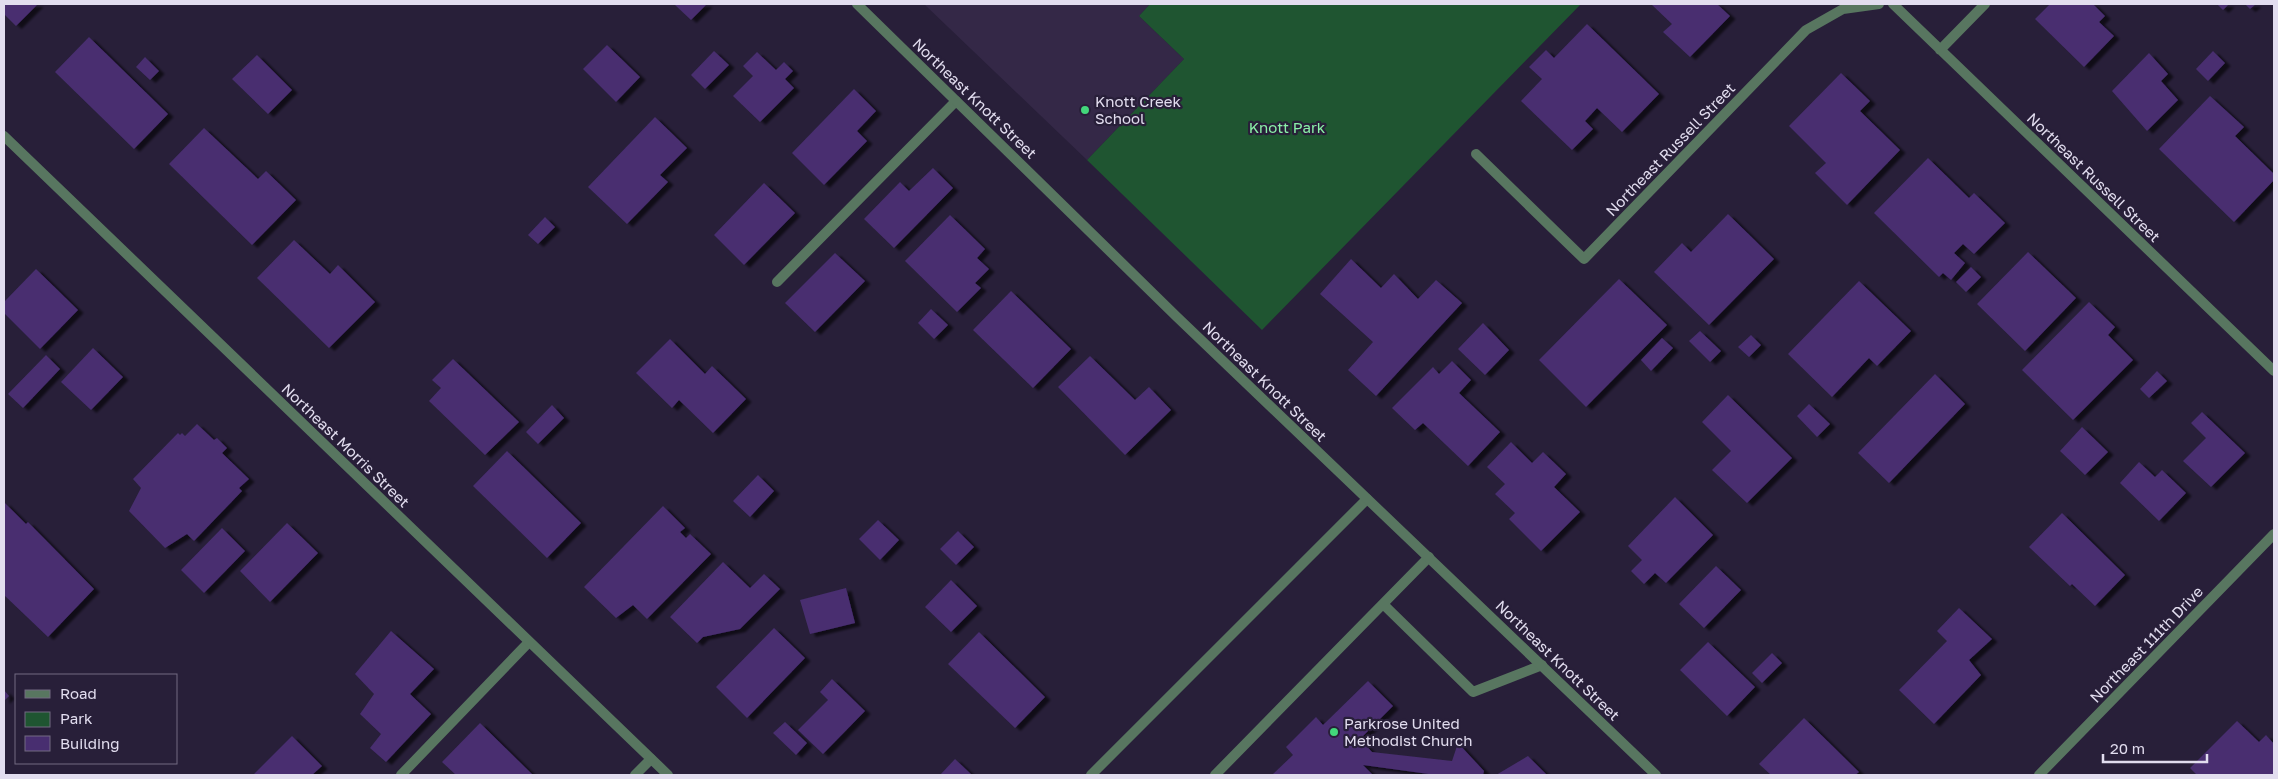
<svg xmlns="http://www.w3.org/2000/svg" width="2278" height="779" font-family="'Golos Text',sans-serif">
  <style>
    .built { fill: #342847 }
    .green { fill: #1f5531 }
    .building { fill: #482e70; filter: url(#shadow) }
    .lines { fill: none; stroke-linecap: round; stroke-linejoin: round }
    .lane { stroke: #587660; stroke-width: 10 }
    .street { stroke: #587660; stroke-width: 10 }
    .poi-dot { fill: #43d77b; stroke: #281f39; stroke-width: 2 }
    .labels { text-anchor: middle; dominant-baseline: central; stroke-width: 4.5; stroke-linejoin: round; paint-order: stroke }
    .street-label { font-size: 15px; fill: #e2ddef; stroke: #281f39 }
    .poi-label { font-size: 15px; fill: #e2ddef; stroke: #281f39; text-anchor: start }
    .park-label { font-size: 15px; fill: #8bf1a8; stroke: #281f39 }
  </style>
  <defs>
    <filter id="shadow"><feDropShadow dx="5.5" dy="3" stdDeviation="1" flood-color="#0009"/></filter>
  </defs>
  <rect width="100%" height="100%" fill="#281f39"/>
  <path class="built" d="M924 4H1150L1139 16 1184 59 1087 160Z"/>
  <path class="green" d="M1150 4H1581L1262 330 1087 160 1184 59 1139 16Z"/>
  <path class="building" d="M4 4H38L16 26 4 14Z
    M674 4H707L691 20Z
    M1651 4H1717L1730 16 1690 57 1663 32 1672 24Z
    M2050 4H2093L2105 16 2099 22 2114 36 2084 67 2035 19Z
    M2217 4H2229L2223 10Z
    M2245 4H2256L2250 9Z
    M1587 24 1659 94 1622 132 1597 108 1585 121 1593 129 1572 150 1521 101 1542 79 1529 67 1546 50 1554 58Z
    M89 37 168 114 134 149 55 72Z
    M607 45 640 77 616 102 583 69Z
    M714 51 729 65 705 89 691 75Z
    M2213 51 2225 63 2208 81 2196 69Z
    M757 52 776 70 784 62 793 71 785 79 794 88 760 122 733 96 753 76 743 66Z
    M2149 53 2168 74 2161 81 2178 100 2147 131 2112 91Z
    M257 55 292 90 268 114 232 79Z
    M145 57 159 71 150 80 136 67Z
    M1841 73 1870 101 1860 111 1900 150 1847 205 1815 173 1826 163 1789 126Z
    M854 89 876 111 857 131 867 141 824 185 792 153Z
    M2210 96 2244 127 2235 136 2274 174V180L2234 222 2159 149Z
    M655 117 687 148 660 175 668 182 627 224 588 187Z
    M204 128 258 179 266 171 296 200 252 245 169 164Z
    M1928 158 1969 198 1974 193 2005 223 1974 254 1963 244 1954 253 1965 263 1951 280 1943 273 1939 277 1874 213Z
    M933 168 953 188 894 248 864 219 900 182 909 191Z
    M764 183 795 213 744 265 714 235Z
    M1728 214 1774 259 1709 325 1654 272 1682 243 1691 252Z
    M950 215 985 249 977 258 989 269 975 283 981 288 957 312 905 261Z
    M545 217 555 227 538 244 528 235Z
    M294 240 330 274 338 265 375 302 329 348 257 278Z
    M2028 252 2076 298 2025 351 1977 304Z
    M835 253 865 281 815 332 785 303Z
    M1351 259 1381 288 1394 274 1418 299 1436 280 1462 303 1376 396 1348 370 1373 342 1320 294Z
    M1971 267 1981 277 1966 292 1956 282Z
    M36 269 78 310 40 349 4 313V302Z
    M1619 279 1667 325 1586 407 1539 360Z
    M1859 281 1911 331 1877 366 1869 358 1832 397 1788 354Z
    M1011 291 1071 349 1033 388 973 330Z
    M2089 302 2115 327 2108 335 2133 360 2073 420 2022 370Z
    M931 309 948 325 934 339 918 323Z
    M1483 323 1509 350 1485 375 1458 349Z
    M1700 331 1721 351 1710 362 1689 341Z
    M1751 335 1761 345 1749 357 1738 347Z
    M1662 338 1673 348 1651 371 1641 360Z
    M670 339 705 374 712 366 746 399 713 433 679 400 672 408 636 373Z
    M93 348 123 377 91 410 61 382Z
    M46 355 60 369 23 408 8 394Z
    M1090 356 1135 400 1149 387 1171 410 1125 455 1058 387Z
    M453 359 519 422 485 455 429 401 441 388 432 380Z
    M1452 361 1471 380 1459 393 1500 432 1468 466 1423 423 1415 430 1392 408 1433 367 1439 374Z
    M2157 371 2167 381 2149 398 2140 389Z
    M1935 374 1965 404 1889 483 1858 453Z
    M1728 395 1792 458 1747 503 1712 470 1731 451 1702 422Z
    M1809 404 1830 424 1817 437 1797 416Z
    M552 405 564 418 538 444 526 432Z
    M2202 412 2245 453 2211 487 2183 461 2206 438 2191 423Z
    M197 424 214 440 217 438 227 448 222 453 249 479 239 488 242 491 194 541 187 534 165 548 129 511 141 488 133 479 178 433 180 435 182 433 185 436Z
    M2082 427 2108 452 2085 475 2060 451Z
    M1511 442 1532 463 1543 452 1566 474 1554 487 1580 512 1541 551 1509 519 1515 513 1495 494 1505 484 1487 467Z
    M507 451 581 523 547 558 473 486Z
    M2139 462 2155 477 2162 470 2186 493 2159 521 2120 483Z
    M758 475 774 491 750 517 733 501Z
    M1675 497 1713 535 1666 583 1655 573 1644 584 1631 571 1642 560 1628 546Z
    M4 502 26 524 28 522 94 589 48 637 4 595Z
    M663 506 685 528 680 532 686 538 690 534 711 554 647 619 633 605 616 618 584 587Z
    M2062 513 2125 575 2095 606 2072 584 2070 586 2029 547Z
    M878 520 899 540 880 560 859 539Z
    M287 523 318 553 270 602 240 571Z
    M222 528 245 551 204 593 181 570Z
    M958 531 974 547 956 565 940 549Z
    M723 562 750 588 764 574 780 589 740 629 703 637 697 643 670 617Z
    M1716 566 1741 590 1704 628 1679 604Z
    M951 580 977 606 951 632 925 607Z
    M846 588 855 623 810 634 800 600Z
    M1959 608 1992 639 1969 660 1981 675 1934 724 1899 690 1947 641 1937 631Z
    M774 628 805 658 747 718 716 687Z
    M391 631 434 669 410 694 431 714 386 762 370 748 381 734 360 714 374 694 355 674Z
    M979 632 1045 697 1015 728 948 664Z
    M1708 642 1755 687 1727 716 1680 670Z
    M1772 653 1782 663 1762 683 1752 673Z
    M832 679 865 711 823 754 798 730 828 700 820 692Z
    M1368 681 1393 706 1360 739 1372 752 1452 761 1458 743 1484 771 1483 775H1436L1363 765 1373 775H1272L1293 755 1286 747 1316 717 1323 725Z
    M4 690 9 696 4 701Z
    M1804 718 1859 772 1855 775H1771L1759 764Z
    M2237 721 2259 742 2266 735 2274 744V775H2197L2190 768Z
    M785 722 807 743 796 755 773 733Z
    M480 723 533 775H456L442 762Z
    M292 736 322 766 312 775H253Z
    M1528 756 1547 775H1496Z
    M955 759 972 775H940Z"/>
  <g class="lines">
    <path class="lane" d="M1476 154 1584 259 1806 30 1843 9 1879 4
      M777 282 956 101
      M1383 604 1473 692 1542 665
      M401 775 529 642
      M635 775 651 759
      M1091 775 1367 499
      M1215 775 1429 557"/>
    <path class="street" d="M857 4 1177 317 1656 775
      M1893 4 2274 371
      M1940 50 1985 4
      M4 136 668 775
      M2039 775 2274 534"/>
  </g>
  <g class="poi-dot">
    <circle cx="1085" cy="110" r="5"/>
    <circle cx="1334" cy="732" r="5"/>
  </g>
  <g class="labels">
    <g class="street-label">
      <text transform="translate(975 98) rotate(44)">Northeast Knott Street</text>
      <text transform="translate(1670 149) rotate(-46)">Northeast Russell Street</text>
      <text transform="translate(2094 177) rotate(44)">Northeast Russell Street</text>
      <text transform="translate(1265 381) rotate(44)">Northeast Knott Street</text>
      <text transform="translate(346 445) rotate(44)">Northeast Morris Street</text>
      <text transform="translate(2146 644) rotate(-46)">Northeast 111th Drive</text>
      <text transform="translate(1558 660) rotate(44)">Northeast Knott Street</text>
    </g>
    <g class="poi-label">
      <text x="1095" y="101">Knott Creek<tspan x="1095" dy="17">School</tspan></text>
      <text x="1344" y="723">Parkrose United<tspan x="1344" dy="17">Methodist Church</tspan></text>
    </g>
    <g class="park-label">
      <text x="1287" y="127">Knott Park</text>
    </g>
  </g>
  <rect width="2278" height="779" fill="none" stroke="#e2ddef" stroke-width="10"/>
  <rect x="15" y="674" width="162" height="90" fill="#281f39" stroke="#726b82"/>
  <rect x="25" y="690" width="25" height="8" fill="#587660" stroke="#726b82"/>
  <text x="60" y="699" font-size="15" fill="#e2ddef">Road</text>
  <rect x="25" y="712" width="25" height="15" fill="#1f5531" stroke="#726b82"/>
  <text x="60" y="724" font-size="15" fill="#e2ddef">Park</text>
  <rect x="25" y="736" width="25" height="15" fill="#482e70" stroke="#726b82"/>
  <text x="60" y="749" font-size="15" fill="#e2ddef">Building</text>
  <path d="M2103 754v8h104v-8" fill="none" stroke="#e2ddef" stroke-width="2.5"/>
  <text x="2110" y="754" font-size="15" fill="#e2ddef" stroke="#281f39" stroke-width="4" paint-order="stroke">20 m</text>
</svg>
